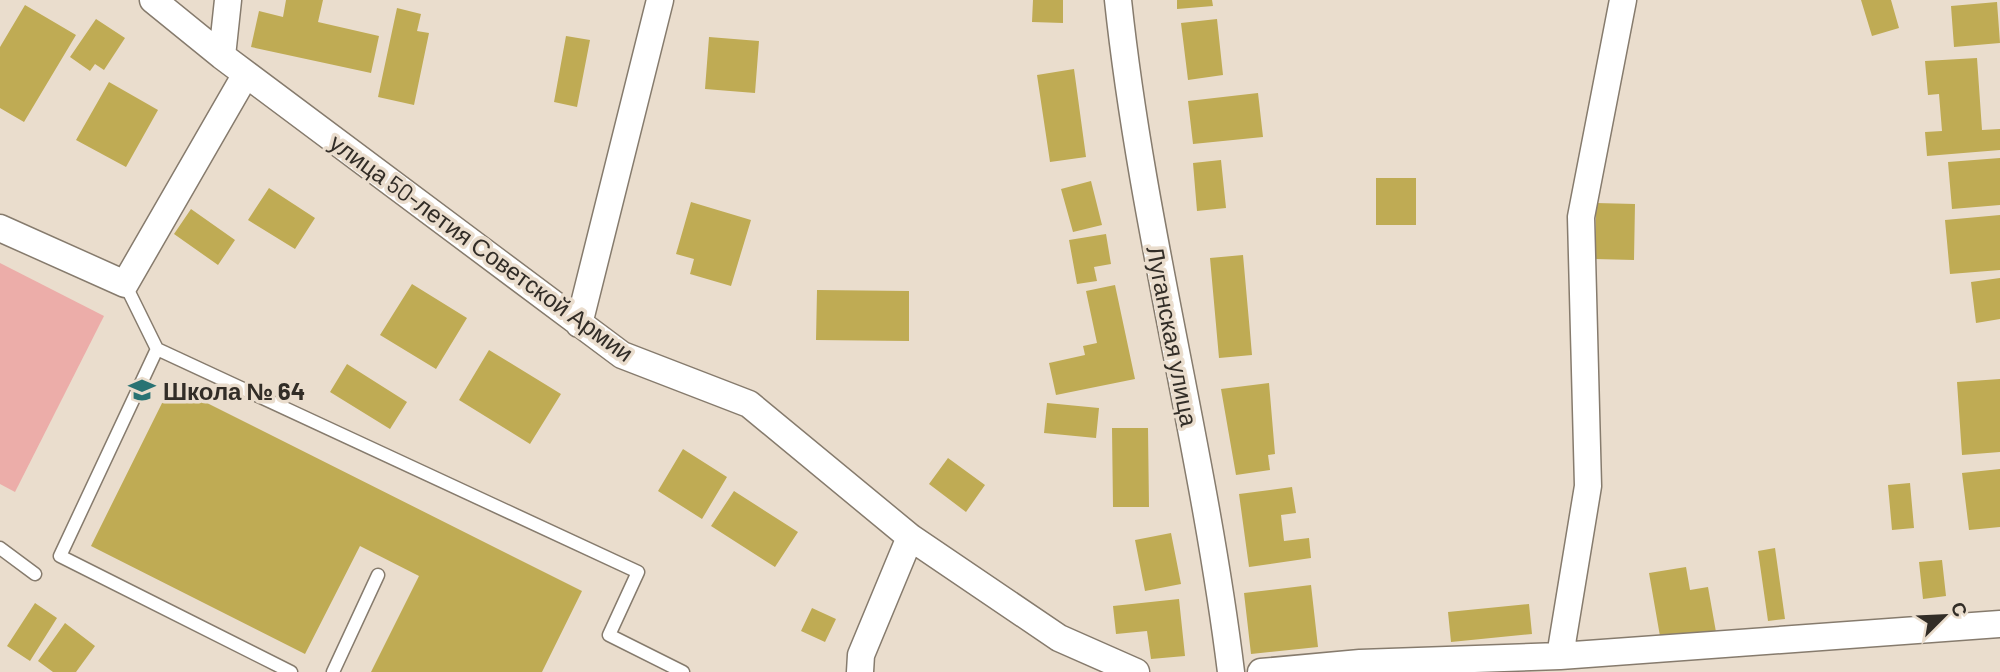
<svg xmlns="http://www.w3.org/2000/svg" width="2000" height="672" font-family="Barlow,sans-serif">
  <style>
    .green { fill: #ecada9 }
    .building { fill: #bfab54 }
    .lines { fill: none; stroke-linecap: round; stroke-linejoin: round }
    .lane-casing { stroke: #867b6d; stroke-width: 15 }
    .street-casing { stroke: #867b6d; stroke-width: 29 }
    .lane { stroke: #fff; stroke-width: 12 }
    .street { stroke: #fff; stroke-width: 26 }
    .labels { text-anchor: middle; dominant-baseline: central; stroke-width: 7; stroke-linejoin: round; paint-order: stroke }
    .street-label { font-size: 24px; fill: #322d27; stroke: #eaddcd }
    .poi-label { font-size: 24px; font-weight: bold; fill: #322d27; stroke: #eaddcd; text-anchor: start }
  </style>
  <rect width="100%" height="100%" fill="#eaddcd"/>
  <path class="green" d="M0 263 104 316 15 492 0 484Z"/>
  <path class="building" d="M286 0H323L318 22 379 36 371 73 251 47 259 11 283 17Z
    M1033 0H1063V23L1032 22Z
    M1177 0H1212L1213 6 1177 9Z
    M1861 0H1891L1899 28 1872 36Z
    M1997 2 2000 43 1954 47 1951 6Z
    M25 5 76 35 24 122 0 108V47Z
    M397 8 421 14 417 31 429 33 414 105 378 97Z
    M96 19 125 38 104 70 95 64 90 71 70 57Z
    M1217 19 1223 75 1188 80 1181 23Z
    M566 36 590 40 577 107 554 102Z
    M709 37 759 41 755 93 705 89Z
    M1977 58 1982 130 2000 129V150L1927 156 1925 132 1942 131 1939 94 1928 95 1925 61Z
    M1074 69 1086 157 1050 162 1037 75Z
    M109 82 158 110 126 167 76 140Z
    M1258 93 1263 137 1193 144 1188 101Z
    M2000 158V205L1952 209 1948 162Z
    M1221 160 1226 208 1197 211 1193 163Z
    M1376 178H1416V225H1376Z
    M1091 181 1102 225 1073 232 1061 189Z
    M269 188 315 218 295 249 248 220Z
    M691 202 751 220 731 286 690 274 694 259 676 254Z
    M1596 203 1635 204 1634 260 1595 259Z
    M191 209 235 240 218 265 174 234Z
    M2000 215V270L1950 274 1945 220Z
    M1106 234 1111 264 1094 267 1097 281 1077 284 1069 240Z
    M1243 255 1252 355 1219 358 1210 258Z
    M2000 278V319L1976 323 1971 282Z
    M412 284 467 318 436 369 380 335Z
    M1115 285 1135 379 1056 395 1049 363 1085 355 1083 346 1097 343 1086 291Z
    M817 290 909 291V341L816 340Z
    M489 350 561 394 530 444 459 400Z
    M347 364 407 402 390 429 330 392Z
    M2000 379V452L1962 455 1957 382Z
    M1269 383 1275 454 1268 455 1270 470 1236 475 1221 389Z
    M171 385 582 591 542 672H371L419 576 360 546 305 654 91 546Z
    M1047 403 1099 408 1096 438 1044 433Z
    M1112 428H1148L1149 507H1113Z
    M683 449 727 477 702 519 658 491Z
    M948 458 985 485 966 512 929 484Z
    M2000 469V527L1969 530 1962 473Z
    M1910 483 1914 528 1892 530 1888 485Z
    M1292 487 1296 513 1281 515 1284 541 1309 538 1311 558 1249 567 1239 494Z
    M734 491 798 532 775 567 711 526Z
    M1171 533 1181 584 1145 591 1135 540Z
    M1775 548 1785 619 1768 621 1758 551Z
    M1942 560 1946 596 1923 599 1919 562Z
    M1686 567 1690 590 1708 587 1716 632 1661 642 1649 573Z
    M1311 585 1318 647 1251 654 1244 593Z
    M1179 599 1185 656 1151 659 1147 631 1116 634 1113 606Z
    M35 603 57 618 30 661 7 646Z
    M1529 604 1532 634 1451 642 1448 612Z
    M812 608 836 619 825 642 801 631Z
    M65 623 95 646 76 672H53L38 661Z"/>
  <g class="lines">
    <g class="lane-casing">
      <path id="lane" d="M125 284 157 349
        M0 548 35 574
        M291 672 60 556 157 349 638 572 609 635 683 672
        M333 672 378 575"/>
    </g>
    <g class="street-casing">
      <path id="street" d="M153 0 222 56 622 355 749 404 910 537 1059 638 1136 672
        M1118 0C1142 226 1203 446 1231 672
        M222 56 228 0
        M0 228 125 284 246 74
        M579 324 660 0
        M1560 656 1588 486 1581 217 1623 0
        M860 672 861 655 910 537
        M1261 672 1360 663 1560 656 2000 624"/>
    </g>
    <use href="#lane" class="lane"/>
    <use href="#street" class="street"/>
  </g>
  <defs>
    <g id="school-bare" transform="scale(2.1)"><path d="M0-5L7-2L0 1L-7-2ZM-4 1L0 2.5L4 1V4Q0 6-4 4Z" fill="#297373" stroke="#eaddcd" stroke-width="2.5" paint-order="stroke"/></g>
  </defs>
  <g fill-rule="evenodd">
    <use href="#school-bare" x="142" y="390"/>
  </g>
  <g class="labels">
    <g class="street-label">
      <text transform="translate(482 247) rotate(36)">улица 50-летия Советской Армии</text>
      <text transform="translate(1173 336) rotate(79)">Луганская улица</text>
    </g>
    <g class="poi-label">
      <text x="163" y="390">Школа № 64</text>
    </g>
  </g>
  <g transform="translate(1944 616) rotate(66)" stroke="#eaddcd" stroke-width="5" paint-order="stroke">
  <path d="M0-5L12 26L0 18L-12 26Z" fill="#322d27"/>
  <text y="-10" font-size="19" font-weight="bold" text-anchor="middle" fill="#322d27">С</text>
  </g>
</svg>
